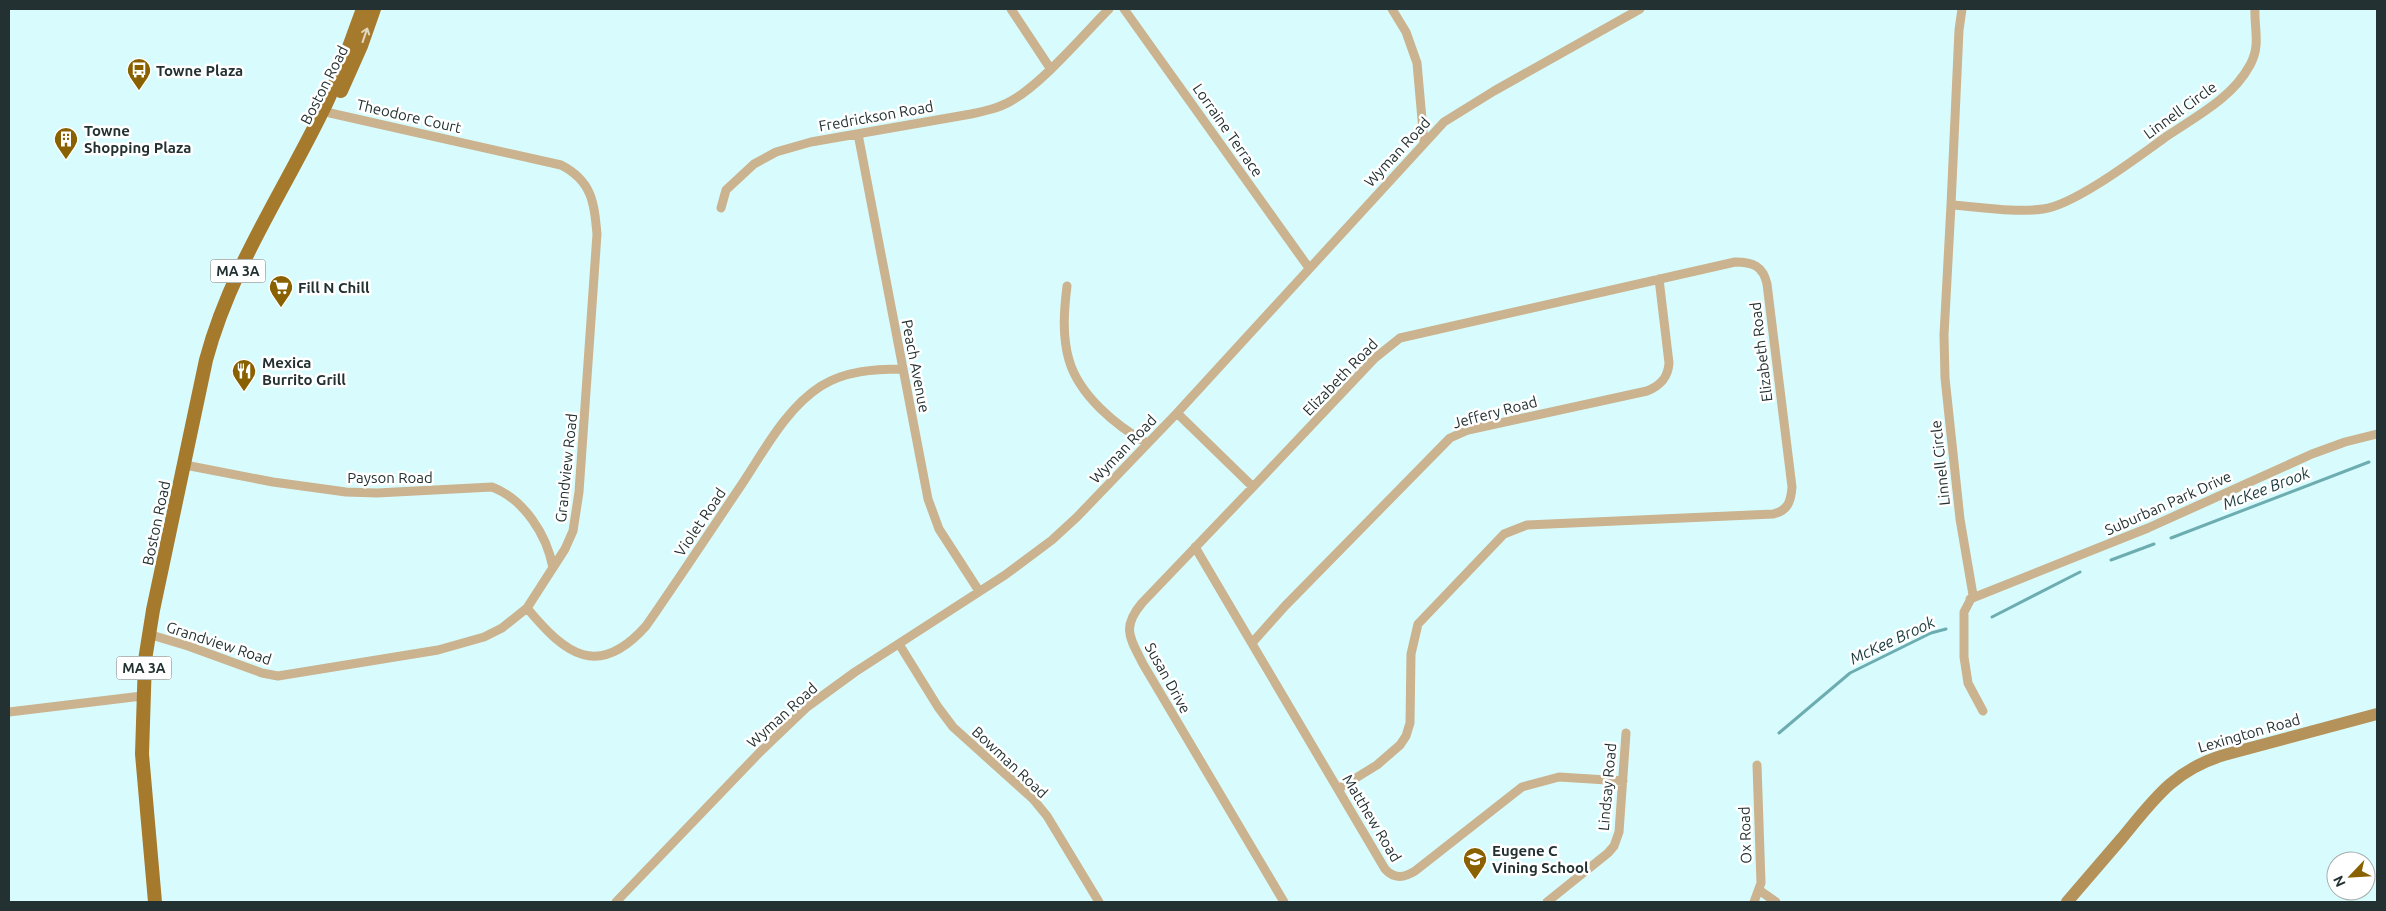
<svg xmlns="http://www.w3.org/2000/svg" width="2386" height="911" font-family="Ubuntu,sans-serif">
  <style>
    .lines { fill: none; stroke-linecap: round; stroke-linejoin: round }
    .stream { stroke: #6dadb1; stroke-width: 3 }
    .street { stroke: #cab38e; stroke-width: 9 }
    .secondary { stroke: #b59259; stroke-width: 12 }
    .primary { stroke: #a57a2c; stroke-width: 14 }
    .oneway { stroke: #e4d7c0 }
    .labels { text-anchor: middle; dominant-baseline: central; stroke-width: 5; stroke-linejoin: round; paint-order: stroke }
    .shield { fill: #fff; stroke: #656f70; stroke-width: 1 }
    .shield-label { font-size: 14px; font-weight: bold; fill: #233132 }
    .poi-label { font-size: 15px; font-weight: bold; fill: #233132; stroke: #fff; text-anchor: start }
    .street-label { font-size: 15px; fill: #233132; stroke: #fff }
    .water-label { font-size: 16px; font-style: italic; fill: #1a3b3d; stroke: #fff }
  </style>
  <rect width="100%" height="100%" fill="#d8fcfe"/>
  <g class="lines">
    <path class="stream" d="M2171 538 2369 462
      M2111 560 2154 544
      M1992 617 2080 572
      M1779 733 1850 673 1931 633 1946 629"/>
    <path class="street" d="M1011 9 1050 68
      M1124 9 1309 268
      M1392 9 1406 32 1417 63 1424 142
      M1962 9 1959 30 1951 205C1981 207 2013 213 2043 209 2075 205 2139 156 2167 136 2185 124 2204 113 2221 99 2232 90 2243 78 2250 65 2261 45 2254 29 2255 9
      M858 134 928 499 939 529 979 591
      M1951 205 1944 335 1945 378 1960 519 1973 595 1964 612V657L1968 683 1983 711
      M721 208 726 190 754 164 776 152 811 142 971 114C985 111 999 108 1011 101 1042 84 1083 35 1109 9
      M1067 286C1064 310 1062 336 1069 360 1079 395 1116 426 1147 443
      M1177 413 1253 487 1375 358 1400 338 1735 262C1753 262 1763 266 1767 284L1792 487C1791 501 1788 511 1773 514L1527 525 1504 534 1418 624 1411 654 1410 723 1406 736 1400 745 1377 765 1338 789
      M185 465 273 482 346 492 377 493 492 487C524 499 547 535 553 568
      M1253 487 1142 603C1121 628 1130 638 1143 664L1284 902
      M1195 547 1385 869C1394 879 1404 878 1415 871L1522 787 1559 777 1623 781
      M1970 599 2148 528 2312 454 2345 442 2377 434
      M527 608C565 654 598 680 646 626 678 580 709 533 740 487 763 453 785 409 821 386 845 371 874 369 902 369
      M148 634 188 646 262 673 278 676 438 650 484 637 502 628 527 608 565 549 573 531 579 492 597 234C594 202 592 181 561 165L330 113
      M1252 643 1285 606 1450 438 1468 430 1647 391C1660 386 1668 378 1669 363L1659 279
      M899 644 938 707 953 727 1033 799 1047 816 1099 902
      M9 712 142 696
      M1759 890 1776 902
      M616 902 760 752 807 707 855 672 1005 575 1052 540 1077 517 1177 413 1444 122 1494 91 1640 9
      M1547 902 1608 853 1614 846 1619 832 1626 733
      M1754 902 1761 883 1757 765"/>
    <path class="secondary" d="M2067 902C2085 881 2104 859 2122 838 2154 799 2174 770 2224 755L2377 714"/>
    <path class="primary" d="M341 91 361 46 374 9
      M155 902 142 754 145 660 153 610 206 360C230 270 282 194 322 112 339 79 350 43 363 9"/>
  </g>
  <defs><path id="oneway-shaft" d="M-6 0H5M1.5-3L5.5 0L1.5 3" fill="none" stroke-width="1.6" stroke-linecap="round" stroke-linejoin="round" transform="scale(1.25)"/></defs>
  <use class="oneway" href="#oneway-shaft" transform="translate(365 35) rotate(-71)"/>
  <defs>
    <g id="bus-pin" transform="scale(1.25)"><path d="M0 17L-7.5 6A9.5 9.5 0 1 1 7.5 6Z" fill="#8a6101" stroke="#fff"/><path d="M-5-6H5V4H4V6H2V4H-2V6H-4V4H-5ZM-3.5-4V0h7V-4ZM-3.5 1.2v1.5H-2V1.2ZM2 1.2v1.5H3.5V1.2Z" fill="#fff"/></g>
    <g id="building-pin" transform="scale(1.25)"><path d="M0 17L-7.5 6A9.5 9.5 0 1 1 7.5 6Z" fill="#8a6101" stroke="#fff"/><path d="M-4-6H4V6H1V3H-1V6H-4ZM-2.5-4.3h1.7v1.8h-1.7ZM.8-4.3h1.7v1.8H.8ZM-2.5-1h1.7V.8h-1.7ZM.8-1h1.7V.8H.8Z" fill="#fff"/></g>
    <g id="supermarket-pin" transform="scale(1.25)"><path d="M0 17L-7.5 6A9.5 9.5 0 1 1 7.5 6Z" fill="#8a6101" stroke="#fff"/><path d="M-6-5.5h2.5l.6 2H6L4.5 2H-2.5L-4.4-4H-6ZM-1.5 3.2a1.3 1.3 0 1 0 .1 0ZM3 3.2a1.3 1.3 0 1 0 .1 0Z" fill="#fff"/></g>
    <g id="restaurant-pin" transform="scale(1.25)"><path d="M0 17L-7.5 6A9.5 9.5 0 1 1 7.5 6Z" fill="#8a6101" stroke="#fff"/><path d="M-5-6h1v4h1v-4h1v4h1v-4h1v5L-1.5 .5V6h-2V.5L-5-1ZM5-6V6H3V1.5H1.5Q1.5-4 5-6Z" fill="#fff"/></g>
    <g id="school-pin" transform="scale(1.25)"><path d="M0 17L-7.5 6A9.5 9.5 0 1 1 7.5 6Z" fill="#8a6101" stroke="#fff"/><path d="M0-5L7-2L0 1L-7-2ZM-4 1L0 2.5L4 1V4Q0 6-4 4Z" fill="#fff"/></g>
  </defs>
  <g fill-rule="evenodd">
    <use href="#bus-pin" x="139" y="70"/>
    <use href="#building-pin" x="66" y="139"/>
    <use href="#supermarket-pin" x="281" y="287"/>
    <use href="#restaurant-pin" x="244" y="371"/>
    <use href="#school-pin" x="1475" y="859"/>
  </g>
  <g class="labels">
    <g class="shield">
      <rect x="210.5" y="259.5" width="55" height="23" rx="4"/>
      <rect x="116.5" y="656.5" width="55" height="23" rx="4"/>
    </g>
    <g class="shield-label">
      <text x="238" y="271">MA 3A</text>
      <text x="144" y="668">MA 3A</text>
    </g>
    <g class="poi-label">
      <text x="156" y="70">Towne Plaza</text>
      <text x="84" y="130">Towne<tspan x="84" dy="17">Shopping Plaza</tspan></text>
      <text x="298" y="287">Fill N Chill</text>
      <text x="262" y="362">Mexica<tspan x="262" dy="17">Burrito Grill</tspan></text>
      <text x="1492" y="850">Eugene C<tspan x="1492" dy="17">Vining School</tspan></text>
    </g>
    <g class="street-label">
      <text transform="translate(324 85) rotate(-63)">Boston Road</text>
      <text transform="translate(2180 110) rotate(-36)">Linnell Circle</text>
      <text transform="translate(409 116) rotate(13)">Theodore Court</text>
      <text transform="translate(876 116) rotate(-10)">Fredrickson Road</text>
      <text transform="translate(1228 130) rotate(55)">Lorraine Terrace</text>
      <text transform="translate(1397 152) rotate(-47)">Wyman Road</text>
      <text transform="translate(1761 352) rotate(-97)">Elizabeth Road</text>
      <text transform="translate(916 366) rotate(79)">Peach Avenue</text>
      <text transform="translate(1340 377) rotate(-46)">Elizabeth Road</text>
      <text transform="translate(1495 412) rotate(-15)">Jeffery Road</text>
      <text transform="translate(1123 449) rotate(-46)">Wyman Road</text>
      <text transform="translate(1940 463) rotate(-96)">Linnell Circle</text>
      <text transform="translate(566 468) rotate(-84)">Grandview Road</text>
      <text x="390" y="477">Payson Road</text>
      <text transform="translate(2168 503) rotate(-24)">Suburban Park Drive</text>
      <text transform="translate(700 522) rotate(-56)">Violet Road</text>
      <text transform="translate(156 523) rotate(-78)">Boston Road</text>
      <text transform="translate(219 643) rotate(18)">Grandview Road</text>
      <text transform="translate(1168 678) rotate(61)">Susan Drive</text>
      <text transform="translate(782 715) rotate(-42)">Wyman Road</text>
      <text transform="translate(2249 733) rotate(-16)">Lexington Road</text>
      <text transform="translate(1010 762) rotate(43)">Bowman Road</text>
      <text transform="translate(1607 787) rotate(-85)">Lindsay Road</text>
      <text transform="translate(1372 818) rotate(59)">Matthew Road</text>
      <text transform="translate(1745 835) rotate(-92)">Ox Road</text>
    </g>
    <g class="water-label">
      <text transform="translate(2266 488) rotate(-21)">McKee Brook</text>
      <text transform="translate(1892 640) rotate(-25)">McKee Brook</text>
    </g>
  </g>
  <rect width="2386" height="911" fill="none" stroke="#233132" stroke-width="20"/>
  <g transform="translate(2351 876) rotate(245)"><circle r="24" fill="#ffffff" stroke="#a7adad"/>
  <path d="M0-4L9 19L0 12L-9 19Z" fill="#8a6101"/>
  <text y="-8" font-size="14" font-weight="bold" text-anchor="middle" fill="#233132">N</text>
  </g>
</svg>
